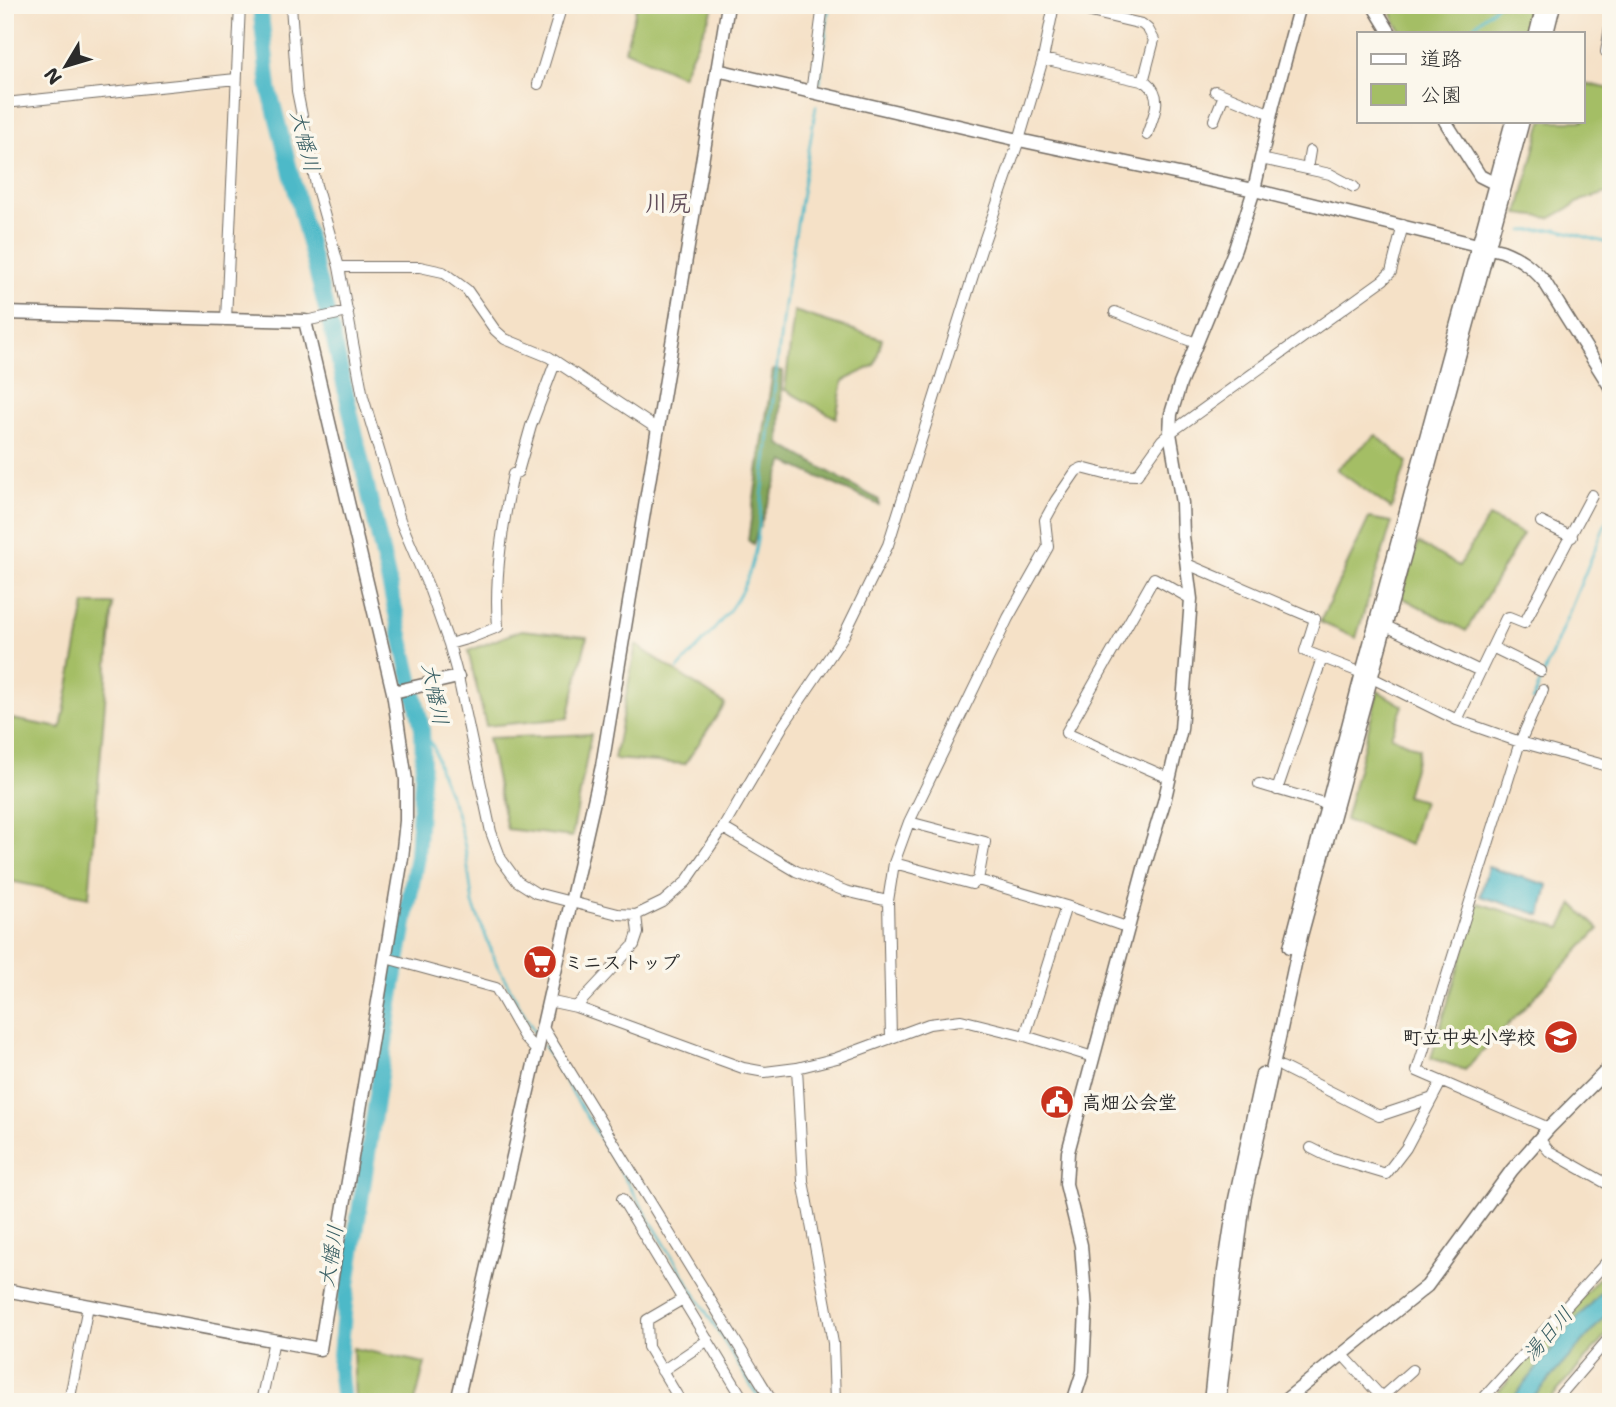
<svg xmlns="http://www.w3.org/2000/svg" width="1616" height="1407" font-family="'Shantell Sans','Klee One',sans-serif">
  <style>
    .green { fill: #a4be65; stroke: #687448; stroke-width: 2 }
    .forest { fill: #83a55a; stroke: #576842; stroke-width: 2 }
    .water { fill: #4db9c8; stroke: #3c727a; stroke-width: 2 }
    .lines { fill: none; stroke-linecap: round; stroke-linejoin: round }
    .stream { stroke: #4db9c8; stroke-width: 2.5 }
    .river { stroke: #4db9c8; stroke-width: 16 }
    .minor-casing { stroke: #726b62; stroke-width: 12 }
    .tertiary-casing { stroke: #726b62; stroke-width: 15 }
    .minor { stroke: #fff; stroke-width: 10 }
    .tertiary { stroke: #fff; stroke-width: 12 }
    .labels { text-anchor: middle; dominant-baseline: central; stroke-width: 7; stroke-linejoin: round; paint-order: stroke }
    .poi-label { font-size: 19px; font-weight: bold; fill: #2b2b2b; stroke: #fbf7ec; text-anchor: start }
    .water-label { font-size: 21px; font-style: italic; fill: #375d62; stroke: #fbf7ec }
    .quarter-label { font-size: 23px; font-weight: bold; fill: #624f5b; stroke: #fbf7ec }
  </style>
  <rect width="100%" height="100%" fill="#fbf7ec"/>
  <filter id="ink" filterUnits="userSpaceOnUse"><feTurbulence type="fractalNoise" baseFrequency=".0143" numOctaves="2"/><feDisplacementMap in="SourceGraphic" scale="14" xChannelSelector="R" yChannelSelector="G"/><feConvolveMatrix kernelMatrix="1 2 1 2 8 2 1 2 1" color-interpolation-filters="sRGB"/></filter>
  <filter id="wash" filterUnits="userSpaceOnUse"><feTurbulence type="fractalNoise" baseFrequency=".00686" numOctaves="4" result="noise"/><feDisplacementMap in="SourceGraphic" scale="28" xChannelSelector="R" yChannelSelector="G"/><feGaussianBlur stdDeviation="1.57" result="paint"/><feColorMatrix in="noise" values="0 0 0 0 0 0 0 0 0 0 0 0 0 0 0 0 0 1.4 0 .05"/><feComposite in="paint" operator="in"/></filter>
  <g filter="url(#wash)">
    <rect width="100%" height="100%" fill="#f5e1c7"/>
    <path class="green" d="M637 5H715L682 76 625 50Z
      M1389 5H1531L1523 33H1403L1395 22Z
      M1583 83 1611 89V192L1583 200 1551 218 1518 214 1542 121H1583Z
      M794 311 882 339 875 365 843 381 836 418 785 390Z
      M1376 435 1407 462 1391 509 1336 469Z
      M1489 517 1523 534 1466 631 1401 597 1418 543 1459 566Z
      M1369 518 1392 522 1356 638 1320 622Z
      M85 604H113L89 897 5 880 6 718 61 728Z
      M521 630 587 637 568 718 486 726 468 651Z
      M636 645 725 704 685 764 614 759Z
      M1378 691 1403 706 1391 736 1419 749 1406 796 1423 801 1410 845 1345 820Z
      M591 734 572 837 507 829 488 738Z
      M1478 903 1561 928 1573 904 1599 929 1465 1070 1431 1058Z
      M1611 1264V1330L1548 1402H1489Z
      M353 1348 425 1363 415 1402H355Z"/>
    <path class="forest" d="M773 370 782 371 780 444 879 500V505L784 461 753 544 748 540Z"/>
    <path class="water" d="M1488 867 1548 885 1541 915 1480 896Z
      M1611 1281V1310L1529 1402H1510L1572 1324Z"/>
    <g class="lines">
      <path class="stream" d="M1466 33 1497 5
        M820 83 829 5
        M1523 231 1557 229 1611 244
        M678 669C700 644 727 619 742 590 750 575 754 558 757 542L784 304 816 106
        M1533 700 1611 510
        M422 728 434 748 440 772 456 812 465 847 473 904 497 965 536 1035
        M544 1046 761 1402"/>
      <path class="river" d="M260 5 269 88 333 336 422 728 423 764 417 856 394 984 345 1304 339 1365 343 1402"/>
    </g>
  </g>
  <g filter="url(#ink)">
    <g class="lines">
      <g class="minor-casing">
        <path id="minor" d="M291 5 297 91 316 185 339 267 363 397 400 520 429 588 449 644 458 677 491 832 501 859 517 881 536 893 618 914 636 915 663 902 686 882 723 828 784 724 843 637 888 545 981 250 1019 140 1043 59 1054 5
          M1061 5 1142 24 1148 29 1154 40 1143 82
          M1606 52 1611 20
          M1043 59 1146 82C1165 97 1153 116 1147 135
          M538 84 562 5
          M1215 91 1271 114
          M811 93 823 5
          M5 103 236 79
          M1214 120 1224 95
          M1261 159 1330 174 1354 187
          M1307 169 1310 151
          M339 267H420L443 272 467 290 495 330 505 339 549 357 659 430
          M1115 312 1196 343
          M226 320 240 5
          M305 321 348 312
          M1541 522 1572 537
          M1187 564 1315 619 1305 651 1362 673 1457 720 1520 742 1611 767
          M1386 626 1480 671
          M449 644 470 638 498 627C494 575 503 524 513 474L518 472 531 426 555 363
          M1492 647 1541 671
          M1543 690 1520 742 1417 1071 1549 1128
          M1457 720 1506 618 1509 617 1524 623 1527 618 1592 495
          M1169 778 1066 733 1154 578 1191 599
          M1259 784 1327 804
          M1277 790 1322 658
          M909 822 985 842 978 880
          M723 828 796 871 845 891 888 901
          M894 863 972 884 978 880 1066 906 1129 928
          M386 958 496 988 524 1037 536 1050
          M548 1001 576 1007 743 1068 765 1072 797 1068 837 1058 929 1024 961 1020 1025 1036 1093 1057
          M576 1007 634 945 638 933 636 915
          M542 1026 773 1402
          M1025 1036 1066 906
          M891 1038 888 901 894 863 909 822 1008 618 1048 547 1045 520 1056 500 1076 471 1082 468 1105 474 1137 475 1162 440 1170 433 1383 280 1391 272 1403 225
          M1282 1067 1379 1116 1430 1099
          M797 1068 803 1181 833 1343 835 1402
          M1539 1139 1549 1151 1611 1186
          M1311 1148 1329 1157 1386 1174 1406 1148 1441 1082
          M622 1199 745 1402
          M1342 1354 1386 1402
          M662 1371 708 1340
          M69 1402 88 1306
          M261 1402 274 1340
          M681 1402 648 1347 647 1320 683 1299
          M1376 1402 1412 1370
          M1480 1402 1611 1257
          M1554 1402 1611 1336"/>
      </g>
      <g class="tertiary-casing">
        <path id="tertiary" d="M1373 5 1390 33
          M1536 33 1543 5
          M1547 33 1554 5
          M717 70 1019 140 1254 190 1502 251C1520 258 1531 266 1544 281L1611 388
          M1445 121 1480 176 1494 183
          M5 313 305 321 393 692 406 780V821L402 858 320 1349 5 1290
          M393 692 458 677
          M1290 947 1362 673 1512 121
          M457 1402 602 766 728 5
          M1073 1402 1083 1371 1086 1310 1081 1245 1066 1184 1068 1152 1146 861 1164 802 1181 729 1191 599 1183 536 1182 503 1170 433 1171 414 1180 384 1235 249 1254 190 1273 105 1300 5
          M1210 1402 1224 1271 1235 1199 1262 1074
          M1219 1402 1244 1201 1301 936 1523 121
          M1283 1402 1427 1286 1512 1170 1549 1128 1611 1066"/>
      </g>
      <use href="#minor" class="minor"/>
      <use href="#tertiary" class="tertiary"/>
    </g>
  </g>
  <defs>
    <g id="supermarket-disc" transform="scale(1.75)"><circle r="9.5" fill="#c8321e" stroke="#fbf7ec"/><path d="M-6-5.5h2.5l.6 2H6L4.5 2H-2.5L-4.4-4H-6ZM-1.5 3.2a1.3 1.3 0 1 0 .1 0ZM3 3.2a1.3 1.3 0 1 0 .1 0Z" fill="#fff"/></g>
    <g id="school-disc" transform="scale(1.75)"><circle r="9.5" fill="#c8321e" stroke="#fbf7ec"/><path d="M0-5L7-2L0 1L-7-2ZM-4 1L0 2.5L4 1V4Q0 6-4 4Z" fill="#fff"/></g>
    <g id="civic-disc" transform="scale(1.75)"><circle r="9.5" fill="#c8321e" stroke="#fbf7ec"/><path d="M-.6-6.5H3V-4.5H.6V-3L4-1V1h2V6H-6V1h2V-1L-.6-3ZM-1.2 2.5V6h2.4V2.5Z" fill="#fff"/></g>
  </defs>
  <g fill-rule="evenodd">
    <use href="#supermarket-disc" x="540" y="962"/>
    <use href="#school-disc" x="1561" y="1037"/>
    <use href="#civic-disc" x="1057" y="1102"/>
  </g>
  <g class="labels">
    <g class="poi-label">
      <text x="564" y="962">ミニストップ</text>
      <text x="1536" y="1037" text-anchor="end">町立中央小学校</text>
      <text x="1082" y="1102">高畑公会堂</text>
    </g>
    <g class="water-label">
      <text transform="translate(305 141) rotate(76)">大幡川</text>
      <text transform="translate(435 694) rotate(79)">大幡川</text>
      <text transform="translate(331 1256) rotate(-81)">大幡川</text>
      <text transform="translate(1548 1334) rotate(-49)">湯日川</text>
    </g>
    <g class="quarter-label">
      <text x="668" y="203">川尻</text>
    </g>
  </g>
  <rect width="1616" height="1407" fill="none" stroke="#fbf7ec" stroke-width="28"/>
  <rect x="1357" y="32" width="228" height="91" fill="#fbf7ec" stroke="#a8a59f" stroke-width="2"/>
  <rect x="1371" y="54" width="35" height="10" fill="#ffffff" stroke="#a8a59f" stroke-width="2"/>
  <text x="1420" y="66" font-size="21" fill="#2b2b2b">道路</text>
  <rect x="1371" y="84" width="35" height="21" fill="#a4be65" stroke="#a8a59f" stroke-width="2"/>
  <text x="1420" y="102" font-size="21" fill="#2b2b2b">公園</text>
  <g transform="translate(66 66) rotate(232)" stroke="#fbf7ec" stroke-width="5" paint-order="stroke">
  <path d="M0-5L12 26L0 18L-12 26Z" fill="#2b2b2b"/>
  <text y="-10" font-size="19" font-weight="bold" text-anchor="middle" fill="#2b2b2b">N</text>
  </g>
</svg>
